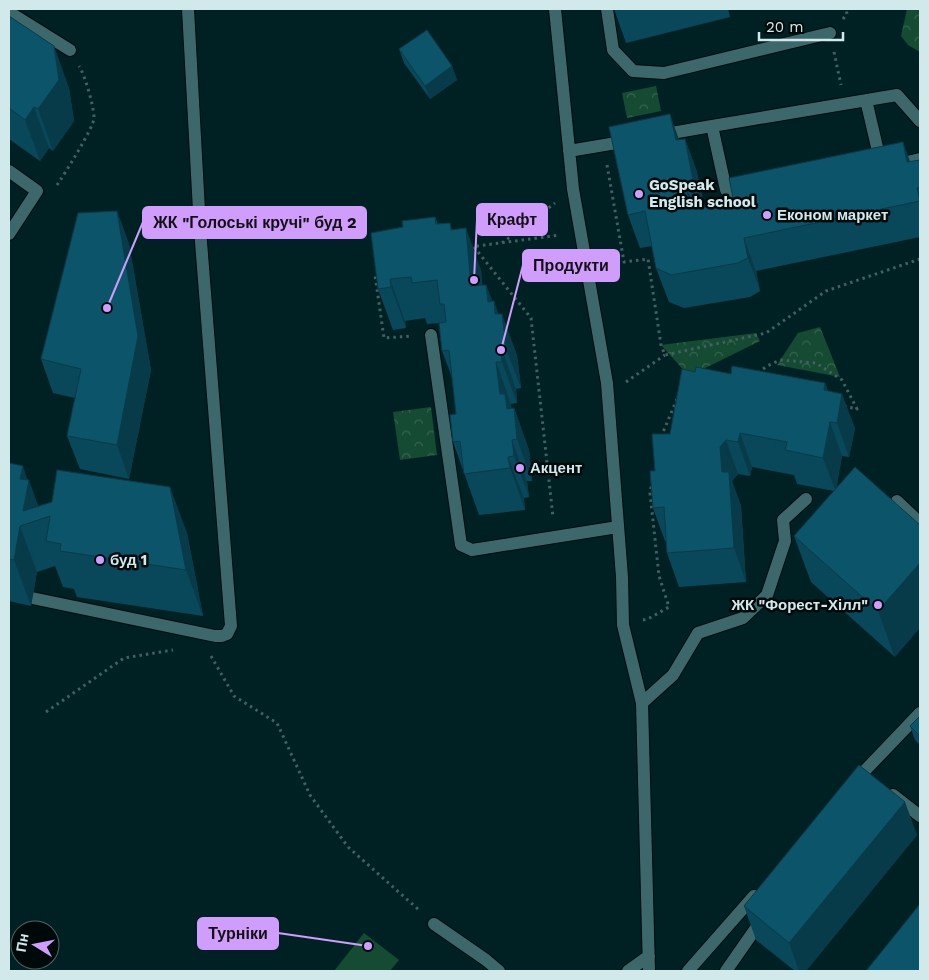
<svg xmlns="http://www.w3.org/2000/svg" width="929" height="980" font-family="'Work Sans',sans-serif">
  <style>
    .forest { fill: url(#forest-crowns) }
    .pitch { fill: #154b32 }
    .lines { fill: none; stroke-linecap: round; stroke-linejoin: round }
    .minor-casing { stroke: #000a0b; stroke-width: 14 }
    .path { stroke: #426063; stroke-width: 3; stroke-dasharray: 2.5 4; stroke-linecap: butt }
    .minor { stroke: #3c686b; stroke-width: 12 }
    .wall { fill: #09485a }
    .shaded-wall { fill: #083b4a }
    .building { fill: #0b5469; stroke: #083b4a }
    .poi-dot { fill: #d19dfd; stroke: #00090a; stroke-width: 2 }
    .labels { text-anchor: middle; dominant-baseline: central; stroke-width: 5; stroke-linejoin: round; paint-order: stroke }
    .poi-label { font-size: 15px; font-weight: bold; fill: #d2e9eb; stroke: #00090a; text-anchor: start }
    .leader { fill: none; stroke: #d19dfd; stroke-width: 2 }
    .callout-dot { fill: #d19dfd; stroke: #00090a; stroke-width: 2 }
    .callout { fill: #d19dfd; stroke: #d19dfd; stroke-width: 2 }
    .callout-label { font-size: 16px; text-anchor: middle; font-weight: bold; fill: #111 }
  </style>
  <defs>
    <pattern id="forest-crowns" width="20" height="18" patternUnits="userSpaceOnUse" patternTransform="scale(1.25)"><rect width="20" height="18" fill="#154b32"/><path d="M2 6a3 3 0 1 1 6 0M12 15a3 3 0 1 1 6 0" fill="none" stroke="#366550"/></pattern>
  </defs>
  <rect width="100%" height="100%" fill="#002124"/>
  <path class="forest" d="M907 9H920V52L908 45 901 36Z
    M656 86 661 111 627 118 622 93Z
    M820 327 840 377 777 365 798 333Z
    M756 333 760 341 689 376 661 345Z
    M431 407 437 455 400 460 393 412Z"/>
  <path class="pitch" d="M364 933 399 960 390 971H334Z"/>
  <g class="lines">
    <g class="minor-casing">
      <path id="minor" d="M555 9 573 189 607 383 622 577 623 625 642 703 649 971
        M607 9 613 50 633 71 664 73 830 33
        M9 12 70 50
        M866 100 881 164
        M712 126 897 95 920 121
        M660 135 712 126 726 190 737 195 747 193
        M569 151 628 141
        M894 165 920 159
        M9 171 37 191 9 234
        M431 335 461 545 472 550 618 527
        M897 501 920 523
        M32 598 215 636H222L227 634 231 626 200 229 188 9
        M642 703 673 675 698 633 743 618 767 595 785 541 783 520 806 499
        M855 781 920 713
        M893 795 920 816
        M434 924 486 960 499 971
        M628 971 649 956
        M688 971 754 896
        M726 971 763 918"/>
    </g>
    <path class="path" d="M843 19 847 14 846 9
      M834 52 841 85
      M607 165 624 262 648 259 661 345 665 355 766 333 826 291 920 259
      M57 185C64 175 94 127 94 118 94 107 85 75 79 66
      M502 243 555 203
      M470 247 560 235
      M474 247 531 318 553 517
      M379 272 375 275 384 338 412 336
      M758 373 767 366 780 360 816 363 842 380 857 409 844 406
      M626 382 665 355
      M661 437 677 399
      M643 620 648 619 669 607 659 576 650 493 652 482
      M211 656 234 696 277 723 310 795 348 847 419 910
      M46 712 124 658 173 650"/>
    <use href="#minor" class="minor"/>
  </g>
  <path class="wall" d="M614 9H728L730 17 626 43Z
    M9 16 69 88 74 121 53 151 49 148 40 161 9 139Z
    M399 49 452 66 457 80 430 99 404 63Z
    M685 139 697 172 704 205 920 160V237L756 271 760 291 750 297 684 308 669 302 656 268 652 246 640 248 628 215 680 140Z
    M117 211 129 244 151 370 129 479 80 469 67 436 75 398 53 393 41 359Z
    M435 217 438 224 450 223 452 230 481 270 482 285H486L492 301H494L498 314 517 355 521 388 516 389 517 403 511 404V408H514L529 450 532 481H527L529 497 524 498 525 510 479 515 453 442 456 414 453 380 442 351 439 323 427 324 425 318 405 321 406 328 393 330 378 289 403 227Z
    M695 372 731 374 825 383 828 391 855 428 849 457 842 456 836 488 895 657 811 582 794 536 834 491 797 484 794 475 752 467 750 476 738 474 732 481 741 506 746 582 679 587 667 553 666 541H665L653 508 655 471Z
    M9 463 28 480 38 507 187 533 203 616 77 597 74 589 63 587 55 566 37 572 31 606 9 601Z
    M920 716V745L915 740 910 726Z
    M917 835 806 971H795L756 940 744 906Z"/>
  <path class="shaded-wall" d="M54 46 69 88 74 121 53 151 38 109Z
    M452 66 457 80 430 99 425 86Z
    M34 107 49 148 40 161 25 120Z
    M670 114 682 148 676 140Z
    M685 139 697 172 707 219 694 185Z
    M903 142 915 175 917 188 920 196V201L918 192 907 162Z
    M686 186 698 220 690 208Z
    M117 211 129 244 151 370 129 479 117 445Z
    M466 228 481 270 486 328 471 286Z
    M744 238 756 271 760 291 748 258Z
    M390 279 405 321 406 328 391 287Z
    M486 285 494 306V301L504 330 502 314 517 355 521 388 488 302Z
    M501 347 516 389 517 403 502 362Z
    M496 362 511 404 512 411 514 408 529 450 532 481 517 439 500 394Z
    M825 383 837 417 836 424 824 390Z
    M842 394 855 428 849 457 837 423Z
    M830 422 842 456 836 492 823 458Z
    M740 433 752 467 750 476 738 442Z
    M512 440 527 481 529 497 514 456Z
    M726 440 738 474 732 481 741 506 746 582 734 548 722 472 720 447Z
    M508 457 524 498 525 510 510 468Z
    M23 466 28 482 29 480 43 519 23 511 20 479Z
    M170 487 187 533 203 616 186 570Z
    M20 526 37 572 31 606 14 560Z
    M920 563V628L895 657 878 611Z
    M905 802 917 835 806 971H799L789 943Z"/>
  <path class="building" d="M9 16 54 46 59 80 38 109 34 107 25 120 9 108Z
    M427 30 452 66 425 86 399 49Z
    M670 114 676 140 685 139 694 185 686 186 690 208 733 198 729 178 903 142 907 162 920 160V187L917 188 920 201 744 238 748 258 738 263 671 275 656 268 645 211 628 215 609 127Z
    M117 211 138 336 117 445 67 436 81 369 41 359 78 213Z
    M435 217 436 224 450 223 451 230 466 228 471 286 486 285 488 302 494 301 495 314H502L506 347H501L502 362H496L500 394H505L507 409 514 408 517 439 512 440 514 456 508 457 510 468 464 474 460 441 453 442 450 415 456 414 449 350 442 351 439 323 446 322 444 304H440L437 280 412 283 411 277 390 279 391 287 378 289 371 233 403 227 402 221Z
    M732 366 825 383 824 390 842 394 837 423 830 422 823 458 785 450 787 442 740 433 738 442 726 440 720 447 722 472H729L734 548 667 553 664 507 653 508 650 471H655L652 434H670L682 369 695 372 696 367 731 374Z
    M9 463 23 466 20 479 29 480 23 511 52 502 57 470 170 487 186 570 60 551 61 544 46 541 50 516 20 526 14 560 9 559Z
    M855 467 920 525V563L878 611 794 536Z
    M920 716V736L910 726Z
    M859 765 905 802 789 943 744 906Z
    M920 904V971H866Z"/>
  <g class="poi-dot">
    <circle cx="639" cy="194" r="5"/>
    <circle cx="767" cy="215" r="5"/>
    <circle cx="520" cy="468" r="5"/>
    <circle cx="100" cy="560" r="5"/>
    <circle cx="878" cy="605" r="5"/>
  </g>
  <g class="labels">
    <g class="poi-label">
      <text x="649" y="185">GoSpeak<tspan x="649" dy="17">English school</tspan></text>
      <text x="777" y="215">Економ маркет</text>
      <text x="530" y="468">Акцент</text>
      <text x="110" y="560">буд 1</text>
      <text x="868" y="605" text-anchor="end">ЖК "Форест-Хілл"</text>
    </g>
  </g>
  <path class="leader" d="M474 280L477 220M107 308L143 222M501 350L523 265M368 946L278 933"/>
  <g class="callout-dot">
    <circle cx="474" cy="280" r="5"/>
    <circle cx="107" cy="308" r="5"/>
    <circle cx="501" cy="350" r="5"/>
    <circle cx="368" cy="946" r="5"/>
  </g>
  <g class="callout">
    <rect x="477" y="204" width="70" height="31" rx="5"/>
    <rect x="143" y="207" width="223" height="31" rx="5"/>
    <rect x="523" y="250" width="96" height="31" rx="5"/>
    <rect x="198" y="918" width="80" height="31" rx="5"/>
  </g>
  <g class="callout-label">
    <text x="512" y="225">Крафт</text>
    <text x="255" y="228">ЖК "Голоські кручі" буд 2</text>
    <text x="571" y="271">Продукти</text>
    <text x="238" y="939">Турніки</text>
  </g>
  <rect width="929" height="980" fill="none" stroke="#d2e9eb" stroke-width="20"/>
  <g transform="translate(35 945) rotate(280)"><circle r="24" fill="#00090a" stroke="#546364"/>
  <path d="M0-4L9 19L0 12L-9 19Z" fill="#d19dfd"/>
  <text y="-8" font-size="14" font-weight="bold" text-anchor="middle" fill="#d2e9eb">Пн</text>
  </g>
  <path d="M759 32v8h84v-8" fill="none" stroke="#d2e9eb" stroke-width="2.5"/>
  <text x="766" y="32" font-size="15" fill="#d2e9eb" stroke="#00090a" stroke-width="4" paint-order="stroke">20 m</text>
</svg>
